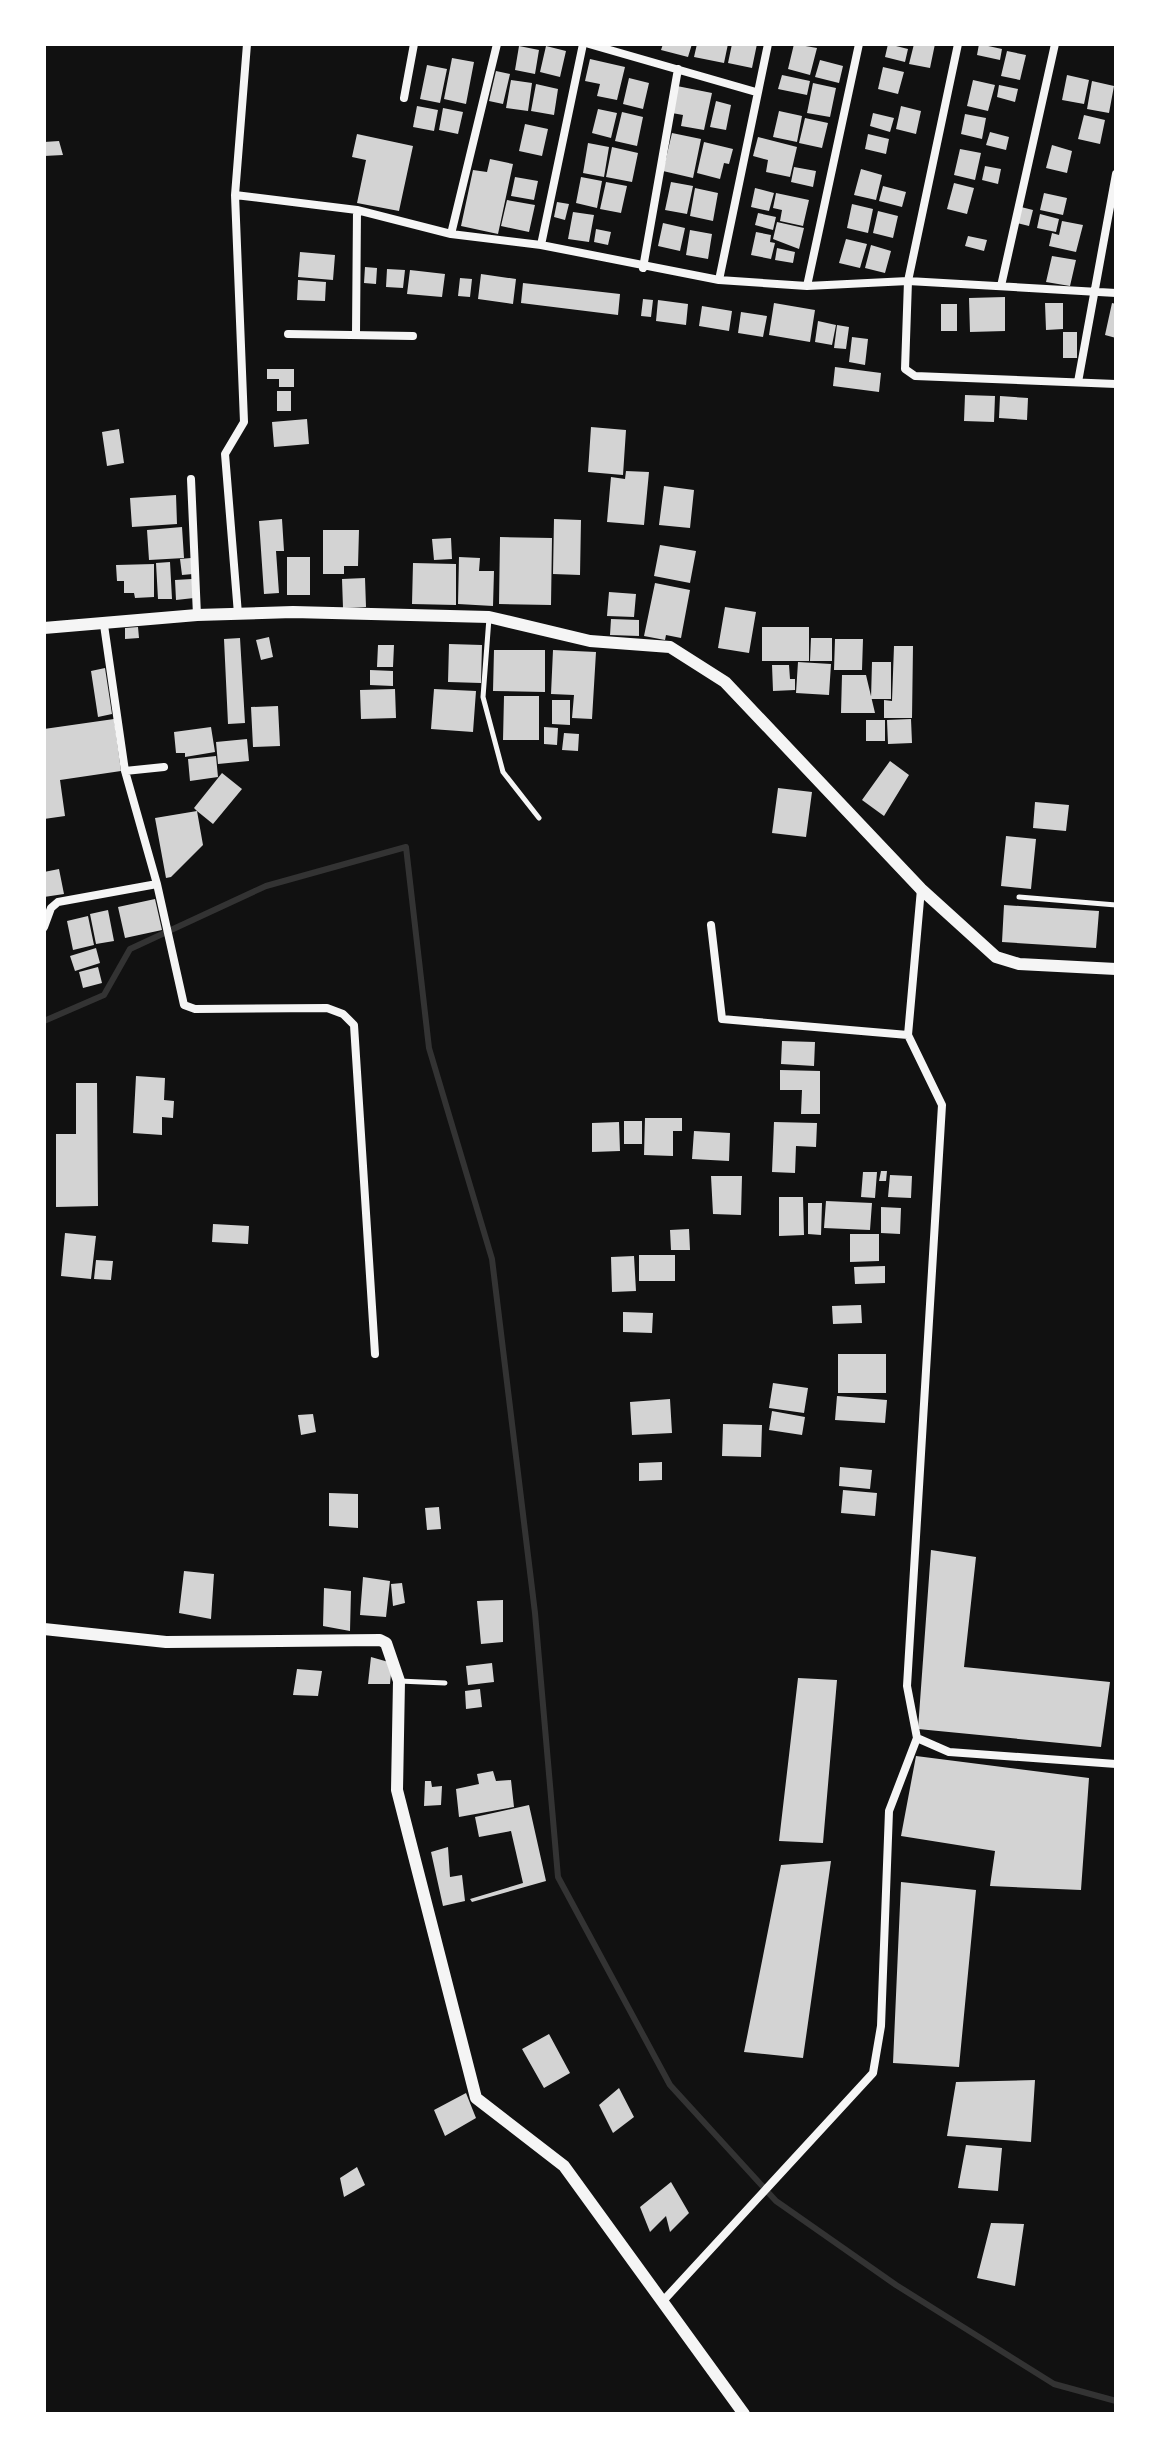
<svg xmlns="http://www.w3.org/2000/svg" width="1160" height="2458" font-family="'Varela Round',sans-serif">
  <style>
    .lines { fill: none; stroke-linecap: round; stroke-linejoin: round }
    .stream { stroke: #333; stroke-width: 6 }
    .building { fill: #d3d3d3 }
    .service { stroke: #f5f5f5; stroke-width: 5 }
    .minor { stroke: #f5f5f5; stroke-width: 8 }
    .tertiary { stroke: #f5f5f5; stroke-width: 12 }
  </style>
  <rect width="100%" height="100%" fill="#111"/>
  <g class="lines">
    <path class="stream" d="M44 1021 104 995 130 949 266 886 406 847 429 1048 492 1259 535 1613 558 1877 670 2085 776 2201 896 2285 1054 2384 1116 2401"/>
  </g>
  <path class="building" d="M663 44H692L688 57 661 50Z
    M697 44H728L724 63 694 57Z
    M732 44H757L752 68 728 63Z
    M794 44 817 48 810 75 788 69Z
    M888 44 908 49 905 62 885 57Z
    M914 44H935L930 68 909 64Z
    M979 44 1002 49 1000 60 977 55Z
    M519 46 539 50 535 74 515 70Z
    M546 46 566 51 560 77 540 72Z
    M1007 51 1026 55 1020 80 1001 76Z
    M452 58 474 62 466 104 444 99Z
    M590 59 625 67 617 100 597 96 600 84 585 81Z
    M820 60 843 66 839 83 815 77Z
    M427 65 447 69 440 103 420 99Z
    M883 67 904 72 898 94 878 89Z
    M496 71 510 74 503 104 489 101Z
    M782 75 810 81 807 95 778 89Z
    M1067 75 1089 80 1084 104 1062 100Z
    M629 78 649 83 643 109 623 104Z
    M511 80 532 83 528 111 506 108Z
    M973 80 995 85 988 111 967 106Z
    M1092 81 1114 86 1109 113 1087 109Z
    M813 83 836 88 830 117 807 113Z
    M536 84 558 89 554 115 531 111Z
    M999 85 1018 89 1015 102 997 97Z
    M677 86 712 93 704 130 681 126 683 115 672 113Z
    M716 101 731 105 726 130 710 127Z
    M417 106 438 110 434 131 413 127Z
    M901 106 921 111 916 134 896 129Z
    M443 108 463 112 458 134 439 130Z
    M598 109 617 113 611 138 592 133Z
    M779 111 802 116 797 142 773 137Z
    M622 112 643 117 637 146 615 141Z
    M873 113 894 118 890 132 870 126Z
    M965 114 986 118 982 139 961 134Z
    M1084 115 1105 120 1100 144 1078 139Z
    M805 118 828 123 822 148 799 143Z
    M525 124 548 129 542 156 519 151Z
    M990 132 1009 137 1006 150 986 145Z
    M672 133 701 139 693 178 663 171Z
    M357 134 413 146 399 211 357 203 366 160 352 157Z
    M868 134 889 139 886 154 865 149Z
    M758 137 797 147 790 177 766 172 768 160 753 156Z
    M59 141 63 155 44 156V142Z
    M704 142 733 149 729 164 724 163 720 179 697 173Z
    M588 143 609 147 604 177 583 173Z
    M1052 145 1072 151 1067 173 1046 168Z
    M612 147 638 153 632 182 606 177Z
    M960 149 981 153 975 180 954 175Z
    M490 159 513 164 498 234 461 226 473 170 487 172Z
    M985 166 1001 169 998 184 982 180Z
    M794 167 816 171 813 187 791 182Z
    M861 169 882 175 876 200 854 195Z
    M515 177 538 181 534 200 511 196Z
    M581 177 602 181 597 208 576 203Z
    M606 182 627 186 621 213 600 209Z
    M671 182 693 186 687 214 665 210Z
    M954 183 974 188 967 214 947 209Z
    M883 186 906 192 902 207 879 201Z
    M695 188 718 193 713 221 690 216Z
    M755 188 774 193 769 211 751 207Z
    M776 193 809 200 803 226 780 221 782 210 773 208Z
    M1044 193 1067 198 1063 215 1040 210Z
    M507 200 535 205 529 232 501 226Z
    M557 202 569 204 565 220 554 217Z
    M852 204 873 209 868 233 847 228Z
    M1021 207 1033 210 1029 226 1017 223Z
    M878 211 898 216 893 238 873 233Z
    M573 212 594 215 589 242 568 239Z
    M758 213 776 217 773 230 755 225Z
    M1040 214 1059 219 1056 232 1037 228Z
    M1062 221 1083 225 1076 252 1049 246 1052 233 1059 235Z
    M777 222 804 228 799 249 773 239Z
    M663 223 685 228 680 251 658 246Z
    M596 229 611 232 608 245 594 242Z
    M690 230 712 234 708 259 686 255Z
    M756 232 771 235 770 242 775 243 771 259 751 255Z
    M968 236 987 240 984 251 965 246Z
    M846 239 867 244 860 268 839 263Z
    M871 245 891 251 885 273 865 268Z
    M777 248 795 252 793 263 775 260Z
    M300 252 335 255 333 280 298 277Z
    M1052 256 1076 260 1070 286 1046 282Z
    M365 267 377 268 376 284 364 283Z
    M387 269 405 270 403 288 386 287Z
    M410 270 445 274 442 297 407 294Z
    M481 274 516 279 513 304 478 299Z
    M460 278 472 279 470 297 458 296Z
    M298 280 326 282 325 301 297 300Z
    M523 283 620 294 618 315 521 303Z
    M1005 297V331L970 332 969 298Z
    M643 299 653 300 651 317 641 316Z
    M658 300 688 304 686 325 656 321Z
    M774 303 815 310 810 342 769 335Z
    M1045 303H1063V329L1046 330Z
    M1112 303 1116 304V338L1105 335Z
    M941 304H957V331H941Z
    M702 306 732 311 729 331 699 326Z
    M741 312 767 316 763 337 738 333Z
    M818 321 836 325 832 345 815 342Z
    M837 325 849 327 846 349 834 348Z
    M1063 332H1077V358H1063Z
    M852 337 868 339 865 365 849 362Z
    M835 367 881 373 879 392 833 386Z
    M267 369H294V387H279V379H267Z
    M277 391H291V411H277Z
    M965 395 995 396 994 422 964 421Z
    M1000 396 1028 398 1027 420 999 418Z
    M307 419 309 444 274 447 272 422Z
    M591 427 626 430 623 475 588 472Z
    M119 429 124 463 107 466 102 432Z
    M626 471 649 472 644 525 607 522 611 477 625 479Z
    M664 486 694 490 690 528 659 525Z
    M176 495 177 524 132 527 130 498Z
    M282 519 284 551H276L279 593 264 594 259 521Z
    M554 519 581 520 580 575 553 574Z
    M182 527 184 558 149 560 147 530Z
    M323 530H359L358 566H344V574H323Z
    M500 537 552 538 551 605 499 604Z
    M451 538 452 559 434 560 432 539Z
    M660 545 696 551 690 583 654 576Z
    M287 557H310V595H287Z
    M459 557 480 558 479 571H494L493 606 458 604Z
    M191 558 193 574 182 575 180 559Z
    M170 562 172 599H158L156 563Z
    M413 563 456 564V605L412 604Z
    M154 564V597L135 598 134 593H124V581H117L116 565Z
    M365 578 366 607 343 608 342 579Z
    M192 579 194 598 176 600 175 580Z
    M655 583 690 590 681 638 666 635 665 640 644 636Z
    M609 592 636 594 634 617 607 616Z
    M725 607 756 612 749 653 718 648Z
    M611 619 639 620V636L610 635Z
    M138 627 139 638 125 639V628Z
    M762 627H809V661H762Z
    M269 637 273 657 261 660 256 640Z
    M240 638 245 723 228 724 224 639Z
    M811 638H832V661H810Z
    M835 639H863L862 670H834Z
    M449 644 482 645 481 683 448 682Z
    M378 645H394L393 667H377Z
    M894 646H913L912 718H884V700L892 701Z
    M494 650H545V692L493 691Z
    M553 650 596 652 592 719 572 718 574 695 551 694Z
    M798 662 831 664 829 695 796 693Z
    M872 662H891V699H871Z
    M772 665H789L790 679H795V690L773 691Z
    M105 668 112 714 98 717 91 671Z
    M370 670 393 671V686L370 685Z
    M842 675H866L875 713H841Z
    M395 689 396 718 361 719 360 690Z
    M434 689 476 691 473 732 431 729Z
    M504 696H539V740H503Z
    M552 700H570V725L552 724Z
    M278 706 280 746 253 747 251 707Z
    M114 719 121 771 60 780 65 816 44 819V729Z
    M911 719 912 743 888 744 887 720Z
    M866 720H885V741H866Z
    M211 727 215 752 185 757V753H176L174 732Z
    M544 727 558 728 557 745 544 744Z
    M564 733 579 734 578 751 562 750Z
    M247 739 249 761 218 764 216 742Z
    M216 756 218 777 190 781 188 759Z
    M890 761 909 775 884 816 862 800Z
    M222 773 242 789 213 824 197 811 203 845 171 877 166 878 155 818 197 811 194 808Z
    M778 788 812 792 806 837 772 833Z
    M1035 802 1069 805 1066 831 1033 828Z
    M1006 836 1036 839 1031 889 1001 886Z
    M59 869 64 894 44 897V872Z
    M155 899 162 930 125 938 118 907Z
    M1004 905 1099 911 1096 948 1002 942Z
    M108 910 114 941 96 944 90 914Z
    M88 916 94 945 73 950 67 921Z
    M96 948 100 963 75 971 70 956Z
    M98 967 102 983 83 988 79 972Z
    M782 1041 815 1042 814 1066 781 1064Z
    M780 1070 820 1071V1114H801L802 1090H780Z
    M136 1076 165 1078 164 1100 174 1101 173 1118 162 1117V1135L133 1133Z
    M76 1083H97L98 1206 56 1207V1134H76Z
    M645 1118H682V1131H673V1156L644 1155Z
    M624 1121H642V1144H624Z
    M619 1122 620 1151 592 1152V1123Z
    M774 1122 817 1123 816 1147 796 1146 795 1173 772 1172Z
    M694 1131 730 1133 729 1161 692 1159Z
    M881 1171H887L886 1181H879Z
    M863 1172H877L875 1198 861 1197Z
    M890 1175 912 1176 911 1198 888 1197Z
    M711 1176H742L741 1215 713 1214Z
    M779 1197H803L804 1235 779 1236Z
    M826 1201 872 1203 870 1230 824 1228Z
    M808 1203H822L821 1235 808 1234Z
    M881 1207 901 1208 900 1234 881 1233Z
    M213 1224 249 1226 248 1244 212 1242Z
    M689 1229 690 1250H671L670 1230Z
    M65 1233 96 1236 91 1279 61 1276Z
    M850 1234H879V1261L850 1262Z
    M639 1255H675V1281H639Z
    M634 1256 636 1291 612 1292 611 1257Z
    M96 1260 113 1261 111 1280 94 1279Z
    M885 1266V1283L855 1284 854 1267Z
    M861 1305 862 1323 833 1324 832 1306Z
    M623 1312 653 1313 652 1333 623 1332Z
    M838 1354H886V1393H838Z
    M773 1383 808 1388 804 1413 769 1408Z
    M837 1396 887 1400 885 1423 835 1420Z
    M670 1399 672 1433 632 1435 630 1402Z
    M772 1411 805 1417 802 1435 769 1430Z
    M313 1414 316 1432 301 1435 298 1415Z
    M723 1424 762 1425 761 1457 722 1456Z
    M662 1462V1480L639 1481V1463Z
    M840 1467 872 1470 870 1489 839 1486Z
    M843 1490 877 1493 875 1516 841 1513Z
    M329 1493 358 1494V1528L329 1526Z
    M439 1507 441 1529 427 1530 425 1508Z
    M931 1550 976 1557 964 1667 1110 1682 1101 1747 918 1729Z
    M184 1571 214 1574 211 1619 179 1613Z
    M363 1577 390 1581 386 1617 360 1615Z
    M402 1583 405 1603 393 1606 391 1584Z
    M324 1588 351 1591 350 1631 323 1626Z
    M503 1600V1642L481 1644 477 1601Z
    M371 1657 392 1663 390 1684H368Z
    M492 1663 494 1682 468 1685 466 1666Z
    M297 1669 322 1671 318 1696 293 1695Z
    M798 1678 837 1680 823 1843 779 1841Z
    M480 1689 482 1707 466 1709 465 1691Z
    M916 1756 1089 1778 1081 1890 990 1886 995 1851 901 1836Z
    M493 1771 496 1781 511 1780 514 1807 459 1817 456 1789 479 1784 477 1774Z
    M425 1781H431L432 1787 442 1786 441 1805 424 1806Z
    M529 1805 546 1881 472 1902 470 1899 523 1883 511 1831 479 1837 475 1817Z
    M448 1847 450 1877 462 1875 465 1901 443 1906 431 1852Z
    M831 1861 803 2058 744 2052 781 1865Z
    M901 1882 976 1890 959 2067 893 2063Z
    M549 2034 570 2073 544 2088 522 2049Z
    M1035 2080 1031 2142 947 2136 956 2082Z
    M619 2088 634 2117 613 2133 599 2105Z
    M466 2093 476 2118 445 2136 434 2110Z
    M966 2145 1002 2148 998 2191 958 2188Z
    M357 2167 365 2185 344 2197 340 2178Z
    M671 2182 689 2213 670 2232 666 2216 650 2232 640 2207Z
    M991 2223 1024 2224 1015 2286 977 2278Z"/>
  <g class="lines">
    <path class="service" d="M489 618 483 697 503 772 539 818
      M1019 897 1116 905
      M399 1681 445 1683"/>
    <path class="minor" d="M247 44 235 195 357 210 451 234 541 245 719 280 807 286 908 281 1116 293
      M589 44 756 92
      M958 44 908 281 905 369 915 376 1116 384
      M404 98 414 44
      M235 195 244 422 225 454 238 614
      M451 234 497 44
      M541 245 583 44
      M643 268 678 69
      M719 280 768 44
      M807 286 859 44
      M1001 286 1055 44
      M288 334 413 336
      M356 335 357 210
      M1078 382 1116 174
      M191 479 197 615
      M104 625 125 771 157 884 184 1005 195 1009 327 1008 343 1014 354 1025 375 1354
      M125 771 164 767
      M711 925 722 1019 908 1035
      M44 927 51 908 58 902 157 884
      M917 1738 949 1752 1116 1764
      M663 2301 873 2073 881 2026 889 1811 917 1738 907 1686 942 1105 908 1035 921 889"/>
    <path class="tertiary" d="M44 628 197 615 293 612 489 617 590 641 670 647 725 682 921 889 996 957 1019 964 1116 969
      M44 1629 166 1642 380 1640 386 1643 399 1681 397 1790 476 2098 564 2166 744 2414"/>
  </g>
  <rect width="1160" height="2458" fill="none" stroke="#ffffff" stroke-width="92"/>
</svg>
